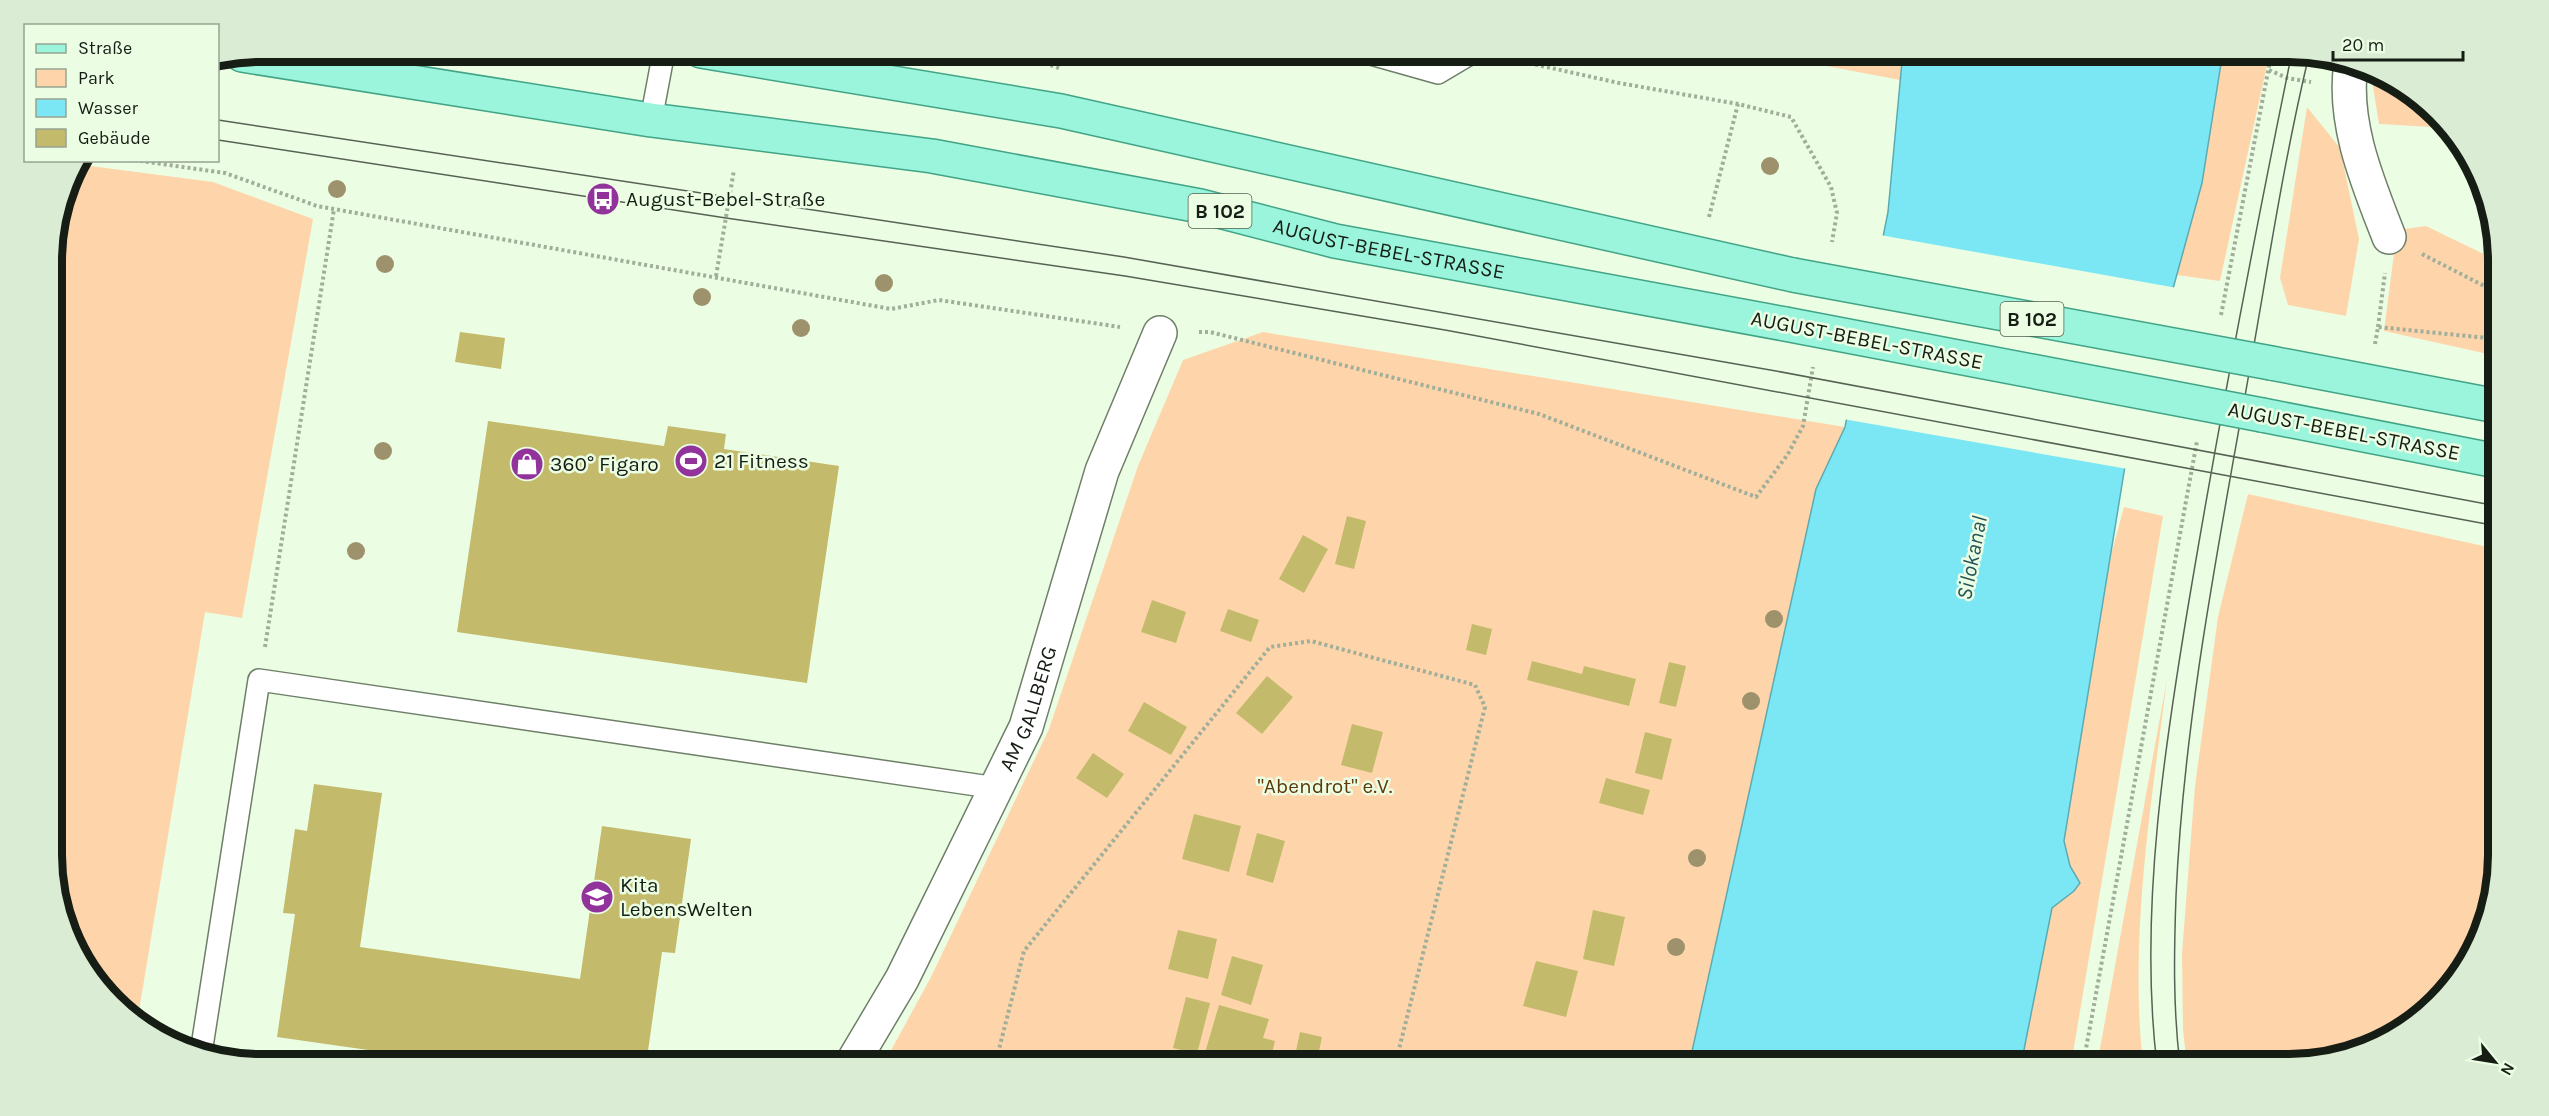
<svg xmlns="http://www.w3.org/2000/svg" width="2549" height="1116" font-family="Karla,sans-serif">
  <style>
    .green { fill: #fed5aa }
    .water { fill: #7ce7f4; stroke: #5daab1; stroke-width: 1.5 }
    .pier { fill: #ebfee4 }
    .building { fill: #c4ba6c }
    .lines { fill: none; stroke-linecap: round; stroke-linejoin: round }
    .lane-casing { stroke: #6e7e68; stroke-width: 24 }
    .street-casing { stroke: #6e7e68; stroke-width: 36 }
    .primary-casing { stroke: #42a486; stroke-width: 36 }
    .path { stroke: #a0ae9a; stroke-width: 4; stroke-dasharray: 3 3; stroke-linecap: butt }
    .lane { stroke: #fff; stroke-width: 21 }
    .street { stroke: #fff; stroke-width: 33 }
    .primary { stroke: #9bf4dc; stroke-width: 33 }
    .tram { stroke: #586254; stroke-width: 1.5 }
    .primary-bridge-casing { stroke: #42a486; stroke-width: 36; stroke-linecap: butt }
    .primary-bridge { stroke: #9bf4dc; stroke-width: 33 }
    .tree { fill: #9d926c }
    .labels { text-anchor: middle; dominant-baseline: central; stroke-width: 5; stroke-linejoin: round; paint-order: stroke }
    .shield { fill: #ebfee4; stroke: #566052; stroke-width: 1.5 }
    .shield-label { font-size: 20px; font-weight: bold; fill: #161d14 }
    .poi-label { font-size: 21px; fill: #161d14; stroke: #ebfee4; text-anchor: start }
    .street-label { font-size: 21px; fill: #161d14; stroke: #ebfee4 }
    .park-label { font-size: 21px; fill: #5e3a0a; stroke: #ebfee4 }
    .water-label { font-size: 22px; font-style: italic; fill: #245359; stroke: #ebfee4 }
    .rim { fill: none; stroke: #161d14; stroke-width: 8 }
  </style>
  <rect width="100%" height="100%" fill="#ebfee4"/>
  <path class="green" d="M465 51H532L542 53 541 62Z
    M1759 51H1903L1900 80 1764 54Z
    M2223 51H2270L2220 281 2177 275 2202 183Z
    M2370 68 2448 128 2379 124Z
    M2307 107 2340 148 2359 239 2346 316 2288 305 2280 278Z
    M75 164 213 182 313 219 242 618 205 612 138 1017 94 983 53 884 51 246Z
    M2426 226 2496 260 2497 356 2384 331 2397 230Z
    M1263 332 1845 427 1816 489 1689 1065H883L931 977 1049 729 1138 466 1183 360Z
    M2248 494 2497 549 2498 856 2482 936 2455 983 2405 1030 2302 1065H2187L2183 1030 2182 953 2195 786 2218 617Z
    M2124 507 2163 516 2071 1065H2021L2052 908 2074 891 2080 883 2070 866 2064 841 2111 555Z
    M2167 679C2151 807 2129 935 2143 1065H2097Z"/>
  <path class="water" d="M1903 51H2223L2202 183 2126 460 2064 841 2070 866 2080 883 2074 891 2052 908 2021 1065H1689L1816 489 1845 427 1888 212Z"/>
  <path class="pier" d="M1880 235 2177 288 2128 469 1843 419Z"/>
  <path class="building" d="M460 332 505 338 501 369 455 362Z
    M488 421 664 446 668 426 726 434 724 449 839 466 807 683 457 632Z
    M1347 516 1366 521 1354 569 1335 564Z
    M1303 535 1328 549 1304 593 1279 579Z
    M1152 600 1186 612 1176 643 1141 632Z
    M1228 609 1259 620 1251 642 1220 631Z
    M1472 624 1492 629 1486 655 1466 650Z
    M1532 661 1582 674 1584 666 1636 679 1629 706 1527 680Z
    M1669 662 1686 666 1676 707 1659 703Z
    M1267 676 1293 697 1262 734 1236 713Z
    M1144 702 1187 727 1171 755 1128 731Z
    M1352 724 1383 732 1372 773 1341 765Z
    M1645 732 1672 739 1662 780 1635 773Z
    M1093 753 1124 774 1107 798 1076 778Z
    M1606 778 1650 790 1643 815 1599 803Z
    M314 784 382 793 360 947 580 979 602 826 691 839 675 953 662 952 646 1065H452V1062L277 1037 295 914 283 913 295 829 307 831Z
    M1194 814 1241 826 1229 872 1182 859Z
    M1257 833 1285 841 1273 883 1246 875Z
    M1593 910 1625 917 1614 966 1583 959Z
    M1178 930 1217 939 1208 979 1168 969Z
    M1232 956 1263 965 1251 1005 1221 995Z
    M1536 961 1578 971 1566 1017 1523 1006Z
    M1186 997 1210 1003 1197 1054 1173 1048Z
    M1219 1005 1269 1019 1263 1038 1275 1041 1269 1065H1223L1224 1061 1204 1056Z
    M1300 1032 1322 1037 1316 1065H1293Z
    M1129 1058 1155 1064V1065H1127Z"/>
  <g class="lines">
    <g class="lane-casing">
      <path id="lane" d="M1360 51 1438 73 1475 51
        M651 120 664 51
        M201 1053 259 680 997 788"/>
    </g>
    <g class="street-casing">
      <g id="street">
        <path d="M2351 63C2342 123 2368 183 2389 237"/>
        <path id="s1" d="M851 1065 902 979 1026 727 1102 471 1160 333"/>
      </g>
    </g>
    <g class="primary-casing">
      <g id="primary">
        <path d="M701 51 1061 111 1793 275"/>
        <path id="s2" d="M242 55 651 120 932 156 1200 206 1335 241 1785 324"/>
        <path d="M2271 363 2497 406"/>
        <path d="M2262 415 2497 461"/>
      </g>
    </g>
    <path class="path" d="M1011 51 1059 68
      M1506 58 1619 83 1738 104 1791 117 1831 187 1837 213 1832 242
      M2269 70 2287 78 2311 82
      M134 160 225 173 317 206 891 309 939 300 1120 327
      M1709 217 1738 104
      M2422 254 2496 292
      M716 276 734 170
      M2221 315 2272 51
      M2378 327 2385 273
      M1199 332H1210L1539 414 1756 497 1788 454 1803 426 1813 367
      M2375 344 2378 327 2497 339
      M265 647 334 209
      M995 1065 1024 951 1270 647 1311 641 1475 685 1485 707 1395 1065
      M2083 1065 2197 441"/>
    <use href="#lane" class="lane"/>
    <use href="#street" class="street"/>
    <use href="#primary" class="primary"/>
    <path class="tram" d="M218 120 1124 257 1776 371 2497 506
      M218 140 726 218 1125 276 1445 330 2497 526
      M2157 1065C2138 910 2166 736 2192 583 2222 406 2256 228 2292 52
      M2180 1065C2173 1008 2174 952 2176 896 2183 737 2212 580 2240 423 2263 301 2280 176 2309 55"/>
    <g class="primary-bridge-casing">
      <path id="primary-bridge" d="M1793 275 2271 363
        M1785 324 2262 415"/>
    </g>
    <use href="#primary-bridge" class="primary-bridge"/>
  </g>
  <g class="tree">
    <circle cx="1770" cy="166" r="9"/>
    <circle cx="337" cy="189" r="9"/>
    <circle cx="385" cy="264" r="9"/>
    <circle cx="884" cy="283" r="9"/>
    <circle cx="702" cy="297" r="9"/>
    <circle cx="801" cy="328" r="9"/>
    <circle cx="383" cy="451" r="9"/>
    <circle cx="356" cy="551" r="9"/>
    <circle cx="1774" cy="619" r="9"/>
    <circle cx="1751" cy="701" r="9"/>
    <circle cx="1697" cy="858" r="9"/>
    <circle cx="1676" cy="947" r="9"/>
  </g>
  <defs>
    <g id="bus-disc" transform="scale(1.725)"><circle r="9.5" fill="#92339c" stroke="#ebfee4"/><path d="M-5-6H5V4H4V6H2V4H-2V6H-4V4H-5ZM-3.5-4V0h7V-4ZM-3.5 1.2v1.5H-2V1.2ZM2 1.2v1.5H3.5V1.2Z" fill="#fff"/></g>
    <g id="stadium-disc" transform="scale(1.725)"><circle r="9.5" fill="#92339c" stroke="#ebfee4"/><path d="M0-5a6.5 5 0 1 0 0 10a6.5 5 0 1 0 0-10ZM-3.5-1.8h7v3.6h-7Z" fill="#fff"/></g>
    <g id="shop-disc" transform="scale(1.725)"><circle r="9.5" fill="#92339c" stroke="#ebfee4"/><path d="M-5-2.5h2.3a2.7 3.5 0 0 1 5.4 0H5L5.5 6h-11ZM-1.5-2.5h3a1.5 2.3 0 0 0-3 0Z" fill="#fff"/></g>
    <g id="school-disc" transform="scale(1.725)"><circle r="9.5" fill="#92339c" stroke="#ebfee4"/><path d="M0-5L7-2L0 1L-7-2ZM-4 1L0 2.5L4 1V4Q0 6-4 4Z" fill="#fff"/></g>
  </defs>
  <g fill-rule="evenodd">
    <use href="#bus-disc" x="603" y="199"/>
    <use href="#stadium-disc" x="691" y="461"/>
    <use href="#shop-disc" x="527" y="464"/>
    <use href="#school-disc" x="597" y="897"/>
  </g>
  <g class="labels">
    <g class="shield">
      <rect x="1188.5" y="194" width="63" height="34" rx="4.5"/>
      <rect x="2000.5" y="302" width="63" height="34" rx="4.5"/>
    </g>
    <g class="shield-label">
      <text x="1220" y="211">B 102</text>
      <text x="2032" y="319">B 102</text>
    </g>
    <g class="poi-label">
      <text x="626" y="199">August-Bebel-Straße</text>
      <text x="714" y="461">21 Fitness</text>
      <text x="550" y="464">360° Figaro</text>
      <text x="620" y="885">Kita<tspan x="620" dy="24">LebensWelten</tspan></text>
    </g>
    <g class="street-label">
      <text stroke="none"><textPath href="#s2" startOffset="1164">AUGUST-BEBEL-STRASSE</textPath></text>
      <text transform="translate(1867 340) rotate(11)">AUGUST-BEBEL-STRASSE</text>
      <text transform="translate(2344 431) rotate(11)">AUGUST-BEBEL-STRASSE</text>
      <text stroke="none"><textPath href="#s1" startOffset="399">AM GALLBERG</textPath></text>
    </g>
    <g class="park-label">
      <text x="1325" y="786">"Abendrot" e.V.</text>
    </g>
    <g class="water-label">
      <text transform="translate(1972 558) rotate(-79)">Silokanal</text>
    </g>
  </g>
  <path d="M0 0H2549V1116H0ZM261 62H2289A199 199 0 0 1 2488 261V855A199 199 0 0 1 2289 1054H261A199 199 0 0 1 62 855V261A199 199 0 0 1 261 62Z" fill="#daecd3" fill-rule="evenodd"/>
  <path class="rim" d="M261 62H2289A199 199 0 0 1 2488 261V855A199 199 0 0 1 2289 1054H261A199 199 0 0 1 62 855V261A199 199 0 0 1 261 62Z"/>
  <rect x="24" y="24" width="195" height="138" fill="#ebfee4" stroke="#96a491" stroke-width="1.5"/>
  <rect x="36" y="44" width="30" height="9" fill="#9bf4dc" stroke="#96a491" stroke-width="1.5"/>
  <text x="78" y="54" font-size="18" fill="#161d14">Straße</text>
  <rect x="36" y="69" width="30" height="18" fill="#fed5aa" stroke="#96a491" stroke-width="1.5"/>
  <text x="78" y="84" font-size="18" fill="#161d14">Park</text>
  <rect x="36" y="99" width="30" height="18" fill="#7ce7f4" stroke="#96a491" stroke-width="1.5"/>
  <text x="78" y="114" font-size="18" fill="#161d14">Wasser</text>
  <rect x="36" y="129" width="30" height="18" fill="#c4ba6c" stroke="#96a491" stroke-width="1.5"/>
  <text x="78" y="144" font-size="18" fill="#161d14">Gebäude</text>
  <g transform="translate(2495 1062) rotate(120)" stroke="#ebfee4" stroke-width="4.5" paint-order="stroke">
  <path d="M0-4.5L10 22L0 15L-10 22Z" fill="#161d14"/>
  <text y="-9" font-size="16" font-weight="bold" text-anchor="middle" fill="#161d14">N</text>
  </g>
  <path d="M2333 51v9h130v-9" fill="none" stroke="#161d14" stroke-width="3"/>
  <text x="2342" y="51" font-size="18" fill="#161d14" stroke="#ebfee4" stroke-width="4.5" paint-order="stroke">20 m</text>
</svg>
